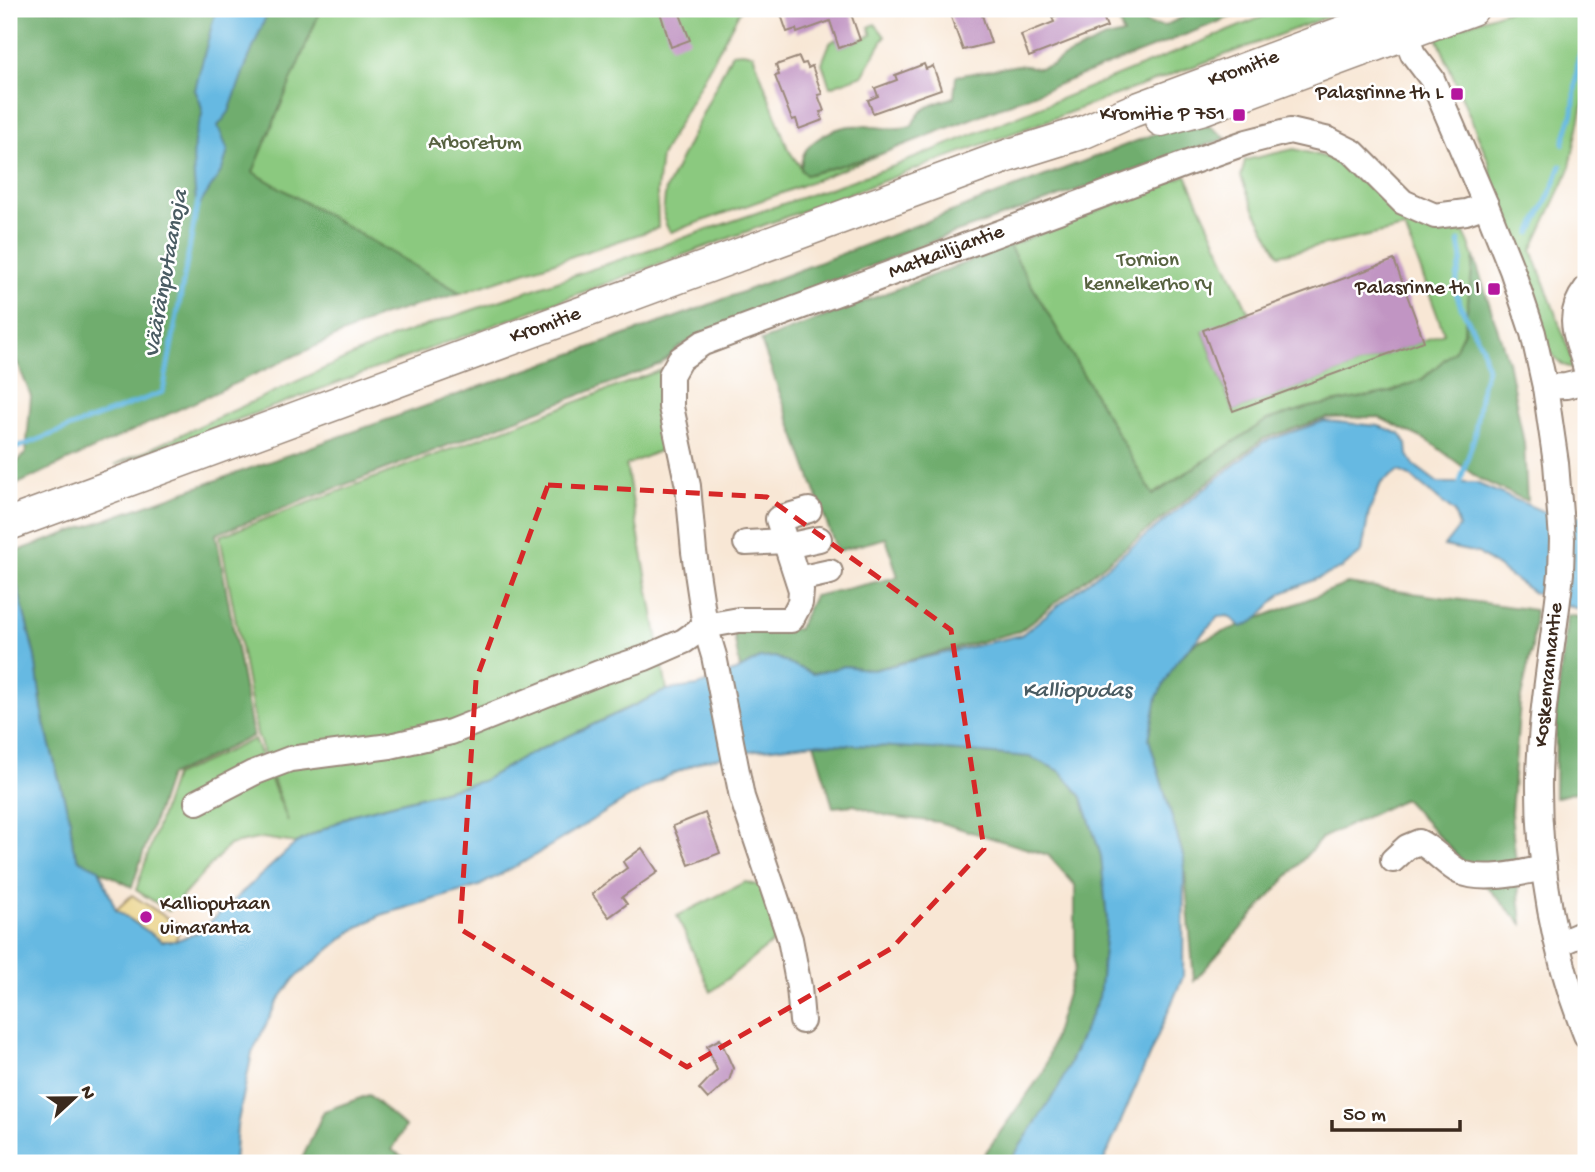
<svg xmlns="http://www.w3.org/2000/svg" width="1595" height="1172" font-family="'Gochi Hand',sans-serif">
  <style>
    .green { fill: #8bc97f; stroke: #637a4e; stroke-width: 2 }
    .forest { fill: #70ad6e; stroke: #566c46; stroke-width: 2 }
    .sand { fill: #eeda9e; stroke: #94825e; stroke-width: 2 }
    .water { fill: #66b9e2; stroke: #507280; stroke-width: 2 }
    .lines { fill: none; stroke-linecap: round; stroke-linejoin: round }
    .stream { stroke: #66b9e2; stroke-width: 5 }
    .building { fill: #c195c3 }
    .minor-casing { stroke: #9a887a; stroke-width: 28 }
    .major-casing { stroke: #9a887a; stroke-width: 35 }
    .minor { stroke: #fff; stroke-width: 24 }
    .major { stroke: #fff; stroke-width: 32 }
    .marked { fill: none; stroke: #d62828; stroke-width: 5; stroke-dasharray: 14 9; stroke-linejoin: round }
    .poi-dot { fill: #b5179e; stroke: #fff; stroke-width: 2.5 }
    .labels { text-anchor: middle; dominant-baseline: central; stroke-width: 5; stroke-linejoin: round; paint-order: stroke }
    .street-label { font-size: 21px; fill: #3b2a1e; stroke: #fff }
    .poi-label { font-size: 21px; fill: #3b2a1e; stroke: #fff; text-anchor: end }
    .park-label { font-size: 21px; fill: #576240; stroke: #fff }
    .water-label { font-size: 23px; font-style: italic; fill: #4a5c63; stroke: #fff }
  </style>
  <rect width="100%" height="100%" fill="#fff"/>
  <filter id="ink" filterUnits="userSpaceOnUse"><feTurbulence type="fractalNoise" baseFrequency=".0143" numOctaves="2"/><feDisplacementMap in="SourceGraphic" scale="14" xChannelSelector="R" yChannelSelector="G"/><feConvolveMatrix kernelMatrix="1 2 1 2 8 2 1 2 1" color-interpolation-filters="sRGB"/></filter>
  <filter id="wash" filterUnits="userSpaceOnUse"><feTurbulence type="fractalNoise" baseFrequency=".00686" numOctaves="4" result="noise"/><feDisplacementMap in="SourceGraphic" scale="28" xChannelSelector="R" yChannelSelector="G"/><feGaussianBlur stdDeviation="1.57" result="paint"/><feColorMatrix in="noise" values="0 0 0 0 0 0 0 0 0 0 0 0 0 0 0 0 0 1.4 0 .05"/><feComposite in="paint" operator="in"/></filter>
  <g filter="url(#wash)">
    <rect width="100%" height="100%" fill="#f8e7d5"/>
    <path class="green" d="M321 9H741L661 156 657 191 658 228 461 293 252 172Z
      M1282 9H1328L1330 16 115 465 393 337 897 165Z
      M1512 9H1577L1581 37 1586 42V90L1569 171 1532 250 1576 369 1563 365 1548 351 1493 188 1489 162 1436 35Z
      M875 24 885 36 863 75 830 87 822 63 830 43 836 39 840 47 872 35 869 27Z
      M742 52 753 54 788 149 806 175 881 154 785 192 671 232C660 222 664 203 666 189L732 53Z
      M1294 149 1329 158 1356 176 1399 213 1436 231 1464 232 1474 257 1464 331 1455 350 1422 379 1391 392 1310 407 1267 420 1152 495 1009 246 1186 175 1249 313 1203 331 1233 411 1444 333 1405 228 1279 255 1254 209 1241 177 1245 160Z
      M661 370 671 446 626 465 667 690 526 756 482 781 354 814 296 843 262 838 229 845 169 911 136 890 174 776 254 739 288 821 257 734 220 536Z
      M745 882 761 886 778 938 711 992 677 916Z"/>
    <path class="forest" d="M9 9H321L253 172 461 293 381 316 9 488V471L26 453 31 396 9 342Z
      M1122 9 1151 25 1164 26 1200 9H1248L1223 20 881 154 806 175 801 170C801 154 806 147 819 138 858 113 876 135 912 126 919 106 935 104 954 97L956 76 1018 65 1039 68 1052 65 1062 58 1103 39 1123 34 1116 10Z
      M1209 126 1227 138 943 237 702 334 678 348 661 364 216 534 253 736 169 776 132 887 79 860 73 847 70 820 44 723 35 657 13 568 9 563V554L690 312 1157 133Z
      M1009 246 1153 495 1267 420 1310 407 1391 392 1423 379 1455 350 1464 331 1474 257 1508 361 1524 443 1527 501 1479 479 1430 442 1378 417 1326 418 1263 439 1020 631 873 670 845 666 813 674 775 657 760 658 740 669 733 630 798 629 814 596 898 577 886 538 837 551 761 341Z
      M1347 584 1535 610 1532 648 1520 702 1511 813 1522 924 1404 799 1322 838 1194 981 1184 859 1149 739 1157 697 1175 662 1197 642Z
      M1567 615 1586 618V789L1555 798 1556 713Z
      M814 743 933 749 1030 757 1060 771 1082 797 1101 856 1107 920 1099 997 1059 1087 1009 1163H978L1044 1071 1075 967V885L1048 855 938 822 888 816 854 805 833 807Z
      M369 1095 405 1127 392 1150 413 1163H300L324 1111Z"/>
    <path class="sand" d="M132 895 181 927 175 941H162L116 910Z"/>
    <path class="water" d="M216 9H269L244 70 229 112 218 126 228 151 222 170 197 209C194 186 192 165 194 142 197 116 210 121 195 90Z
      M1324 421 1379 426 1400 434 1407 444 1408 455 1414 465 1438 483H1476L1542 511 1586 517V612L1534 593 1478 553 1444 546 1459 527 1454 512 1410 476 1399 471 1381 483 1369 512 1362 552 1341 569 1282 593 1255 621 1242 627 1228 616 1218 617 1176 662 1157 697 1149 739 1184 859 1183 977 1103 1163H1009L1059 1087 1099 997 1107 920 1101 856 1082 797 1060 771 1030 757 933 749 814 743 756 750 704 760 653 783 524 862 479 886 381 915 352 931 295 978 277 1002 252 1053 237 1126 234 1163H9V563L13 568 35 657 44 723 70 820 73 847 79 860 99 869 116 910 162 941H175L199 932 296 843 354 814 482 781 526 756 667 690 698 686 740 669 760 658 775 657 813 674 845 666 873 670 1021 635 1263 442Z"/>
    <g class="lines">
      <path class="stream" d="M1563 144 1573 112 1578 59 1586 45
        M1531 233 1553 187 1561 166
        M1459 241 1462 259 1457 278 1456 293 1461 307 1482 347 1487 369 1482 385 1474 438 1460 482
        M16 448 163 392 198 201"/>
    </g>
    <g id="blocks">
      <path class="building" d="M659 9H678L690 40 671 47Z
        M779 9H859L851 14 860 40 839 48 830 21 797 33 796 29 787 32Z
        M948 9H980L991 43 963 50Z
        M1075 9H1100L1107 27 1029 57 1021 35 1054 22 1052 17Z
        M799 57 802 64 806 63 808 68 812 66 822 94 818 95 824 111 820 112 823 120 799 129 796 119 792 120 775 76 779 75 776 65Z
        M924 64 926 69 933 66 941 89 873 113 868 100 878 96 875 88 897 80 895 75Z
        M1394 260 1424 341 1233 411 1203 330Z
        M705 813 720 853 689 865 673 826Z
        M642 848 658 872 622 897 627 904 609 917 592 894 627 868 623 862Z
        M720 1039 733 1068 729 1081 708 1099 699 1089 717 1070 707 1046Z"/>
    </g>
  </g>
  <g filter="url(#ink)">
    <use href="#blocks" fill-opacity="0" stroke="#9a887a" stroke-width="2"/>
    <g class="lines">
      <g class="minor-casing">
        <g id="minor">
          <path d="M1398 17 1413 54 1432 79 1486 205 1512 270 1533 333 1545 387 1556 463 1562 539 1561 573C1554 642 1540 711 1539 780 1538 866 1554 956 1586 1035"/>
          <path d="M1586 289C1563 319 1579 339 1586 370"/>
          <path d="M1545 387 1566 386 1586 381"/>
          <path d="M746 543 786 541"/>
          <path d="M787 546 819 539"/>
          <path d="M798 579 830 572"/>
          <path d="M197 802 253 773 290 759 390 746 451 732 599 673 645 658 684 641 705 626 739 620H791L800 603 801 590 778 519 809 510"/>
          <path d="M1393 860 1407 847 1419 842C1434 849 1446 865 1460 872 1483 882 1521 873 1544 868"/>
          <path d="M1558 944 1586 932"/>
          <path id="s1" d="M802 1021 799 987 790 939 742 797 714 656 705 626 694 552 688 486 671 407V375L680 359 703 343 1188 163 1247 142 1290 131 1329 140 1353 152 1403 202 1435 216 1466 212 1486 205"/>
        </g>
      </g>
      <g class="major-casing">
        <g id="major">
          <path d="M1161 120 1204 108 1472 9"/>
          <path id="s2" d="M9 524 1007 156 1084 132 1132 111 1406 9"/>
        </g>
      </g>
      <use href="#minor" class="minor"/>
      <use href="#major" class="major"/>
    </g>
  </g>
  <path class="marked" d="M548 485 767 497 951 630 984 849 892 948 687 1067 460 929 476 680Z"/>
  <g class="poi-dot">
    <rect x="1450" y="87" width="14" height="14" rx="3.5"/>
    <rect x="1232" y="108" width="14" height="14" rx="3.5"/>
    <rect x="1487" y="282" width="14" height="14" rx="3.5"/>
    <circle cx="146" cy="917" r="7"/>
  </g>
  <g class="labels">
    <g class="street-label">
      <text stroke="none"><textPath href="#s2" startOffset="1316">Kromitie</textPath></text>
      <text stroke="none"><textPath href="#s1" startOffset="968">Matkailijantie</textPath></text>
      <text stroke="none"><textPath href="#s2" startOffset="572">Kromitie</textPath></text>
      <text transform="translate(1550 675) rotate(-84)">Koskenrannantie</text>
    </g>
    <g class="poi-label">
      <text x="1443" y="94">Palasrinne th L</text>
      <text x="1225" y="115">Kromitie P 751</text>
      <text x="1480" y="289">Palasrinne th I</text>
      <text x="160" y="905" text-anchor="start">Kallioputaan<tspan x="160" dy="24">uimaranta</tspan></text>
    </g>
    <g class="park-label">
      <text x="475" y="144">Arboretum</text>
      <text x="1148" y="261">Tornion<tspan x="1148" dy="24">kennelkerho ry</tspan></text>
    </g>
    <g class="water-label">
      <text transform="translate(167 274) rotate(-80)">Vääränputaanoja</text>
      <text x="1077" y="691">Kalliopudas</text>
    </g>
  </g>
  <rect width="1595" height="1172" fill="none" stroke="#fff" stroke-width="35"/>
  <g transform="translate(74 1098) rotate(68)" stroke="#ffffff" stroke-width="5" paint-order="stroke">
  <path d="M0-5L12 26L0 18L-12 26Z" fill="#3b2a1e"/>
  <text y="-10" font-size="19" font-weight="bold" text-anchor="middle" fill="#3b2a1e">N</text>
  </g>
  <path d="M1332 1120v10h128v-10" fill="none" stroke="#3b2a1e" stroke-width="3.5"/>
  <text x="1343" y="1120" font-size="21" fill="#3b2a1e" stroke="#ffffff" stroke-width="5" paint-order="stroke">50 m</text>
</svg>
